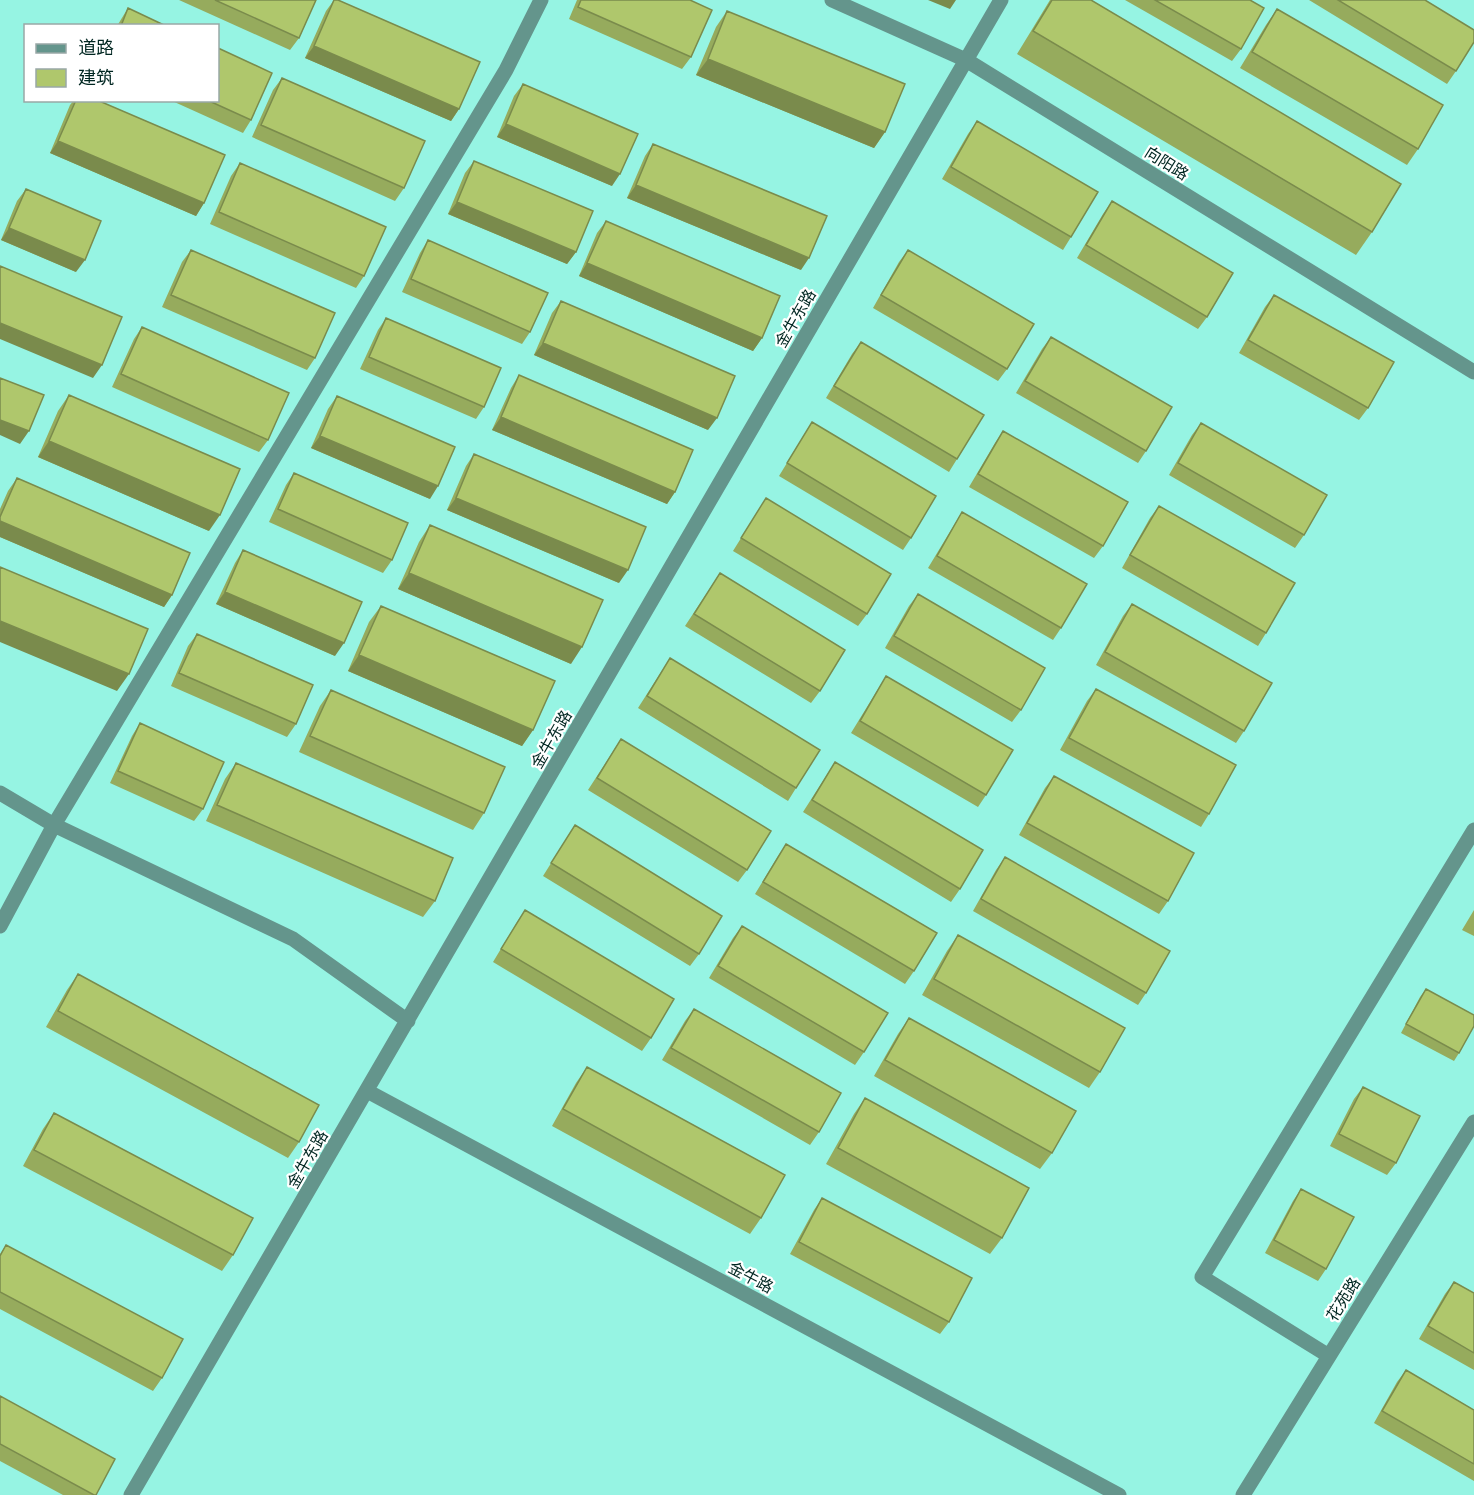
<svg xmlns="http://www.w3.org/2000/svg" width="1474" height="1495" font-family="'Libre Baskerville','Noto Sans SC',serif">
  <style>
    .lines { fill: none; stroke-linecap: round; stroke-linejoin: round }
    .minor { stroke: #64958c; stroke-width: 15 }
    .wall { fill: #96ab5d }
    .shaded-wall { fill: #7a8b4c }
    .building { fill: #afc76c; stroke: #7a8b4c; stroke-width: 1.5 }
    .labels { text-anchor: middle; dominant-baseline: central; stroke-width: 4.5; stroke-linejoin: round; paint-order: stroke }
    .street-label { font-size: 16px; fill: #002621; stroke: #fff }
  </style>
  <rect width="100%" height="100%" fill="#96f4e3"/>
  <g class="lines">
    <path class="minor" d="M832 0 966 60 1474 372
      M0 793 54 825 293 939 408 1021
      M0 926 54 825 506 70 541 0
      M367 1091 1119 1495
      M1329 1356 1202 1277 1474 830
      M131 1495 1001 0
      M1243 1495 1474 1122"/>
  </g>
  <path class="wall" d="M179 0H316L299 38 290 50Z
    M334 0 459 109 451 121 305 58 326 11Z
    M577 0H690L691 57 682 69 569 19Z
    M1050 0H1091L1372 232 1356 255 1017 54Z
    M1125 0H1250L1241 49 1232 61Z
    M1309 0H1425L1456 71 1447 84Z
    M128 8 166 26H117Z
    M1277 9 1418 149 1407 165 1240 68 1266 25Z
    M727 11 885 132 874 148 696 75 716 27Z
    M282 78 404 188 395 201 252 137 273 90Z
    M523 84 612 186 497 137 514 96Z
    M74 100H97L204 203 196 216 50 153 70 105Z
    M170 100H218L251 120 243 133Z
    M977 121 1071 237 1063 250 942 179 968 134Z
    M653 144 801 270 627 198 645 156Z
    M474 161 576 252 567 264 448 214 465 173Z
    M240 163 364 276 356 288 210 224 231 176Z
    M26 189 76 272 1 240 17 201Z
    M1112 201 1207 317 1198 329 1077 258 1103 214Z
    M606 221 762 338 753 351 579 276 597 233Z
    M428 240 530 332 522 344 402 292 420 253Z
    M191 250 315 358 307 370 162 307 182 262Z
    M908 250 1007 369 998 381 873 308 899 262Z
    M1274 295 1368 408 1359 420 1239 353 1265 307Z
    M561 301 708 430 534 355 552 313Z
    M386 318 484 407 476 419 360 369 378 330Z
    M142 327 268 440 259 452 112 387 134 339Z
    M1051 337 1146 451 1138 463 1016 393 1042 349Z
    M861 342 957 459 949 472 826 398 852 354Z
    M519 375 675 492 667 504 492 430 511 388Z
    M69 395 209 531 38 457 58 411Z
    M337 396 430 499 311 448 328 409Z
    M812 422 911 538 903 550 779 476Z
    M1201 423 1304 535 1295 548 1169 475 1192 435Z
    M1003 431 1103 546 1094 558 969 487 995 443Z
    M474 454 619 583 447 510 466 466Z
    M294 473 392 560 383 573 269 522 286 485Z
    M17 478 172 595 164 607 0 537V509L8 491Z
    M766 498 867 614 858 626 733 551Z
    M1159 506 1266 633 1258 646 1122 568 1150 518Z
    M962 512 1061 628 1053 640 928 568 954 525Z
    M430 525 571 664 398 589 419 542Z
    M243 550 335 656 216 604 235 563Z
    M720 573 820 691 811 703 685 626Z
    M918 594 1021 710 1012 722 885 648 909 606Z
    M1132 604 1244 731 1236 743 1096 665 1123 616Z
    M381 606 533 730 522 746 348 671 369 622Z
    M197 634 296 724 287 737 171 686 188 646Z
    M670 658 796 788 788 801 638 708Z
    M886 676 986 795 978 807 851 733 878 689Z
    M1096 689 1209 814 1201 827 1060 750 1087 701Z
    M331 690 484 813 473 830 299 752 320 706Z
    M140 723 203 809 194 821 110 783 132 736Z
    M621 739 747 870 738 882 588 790Z
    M835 762 960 889 951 902 803 812Z
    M236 763 435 901 423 917 206 821 225 779Z
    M1054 776 1168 901 1159 914 1019 835 1045 788Z
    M575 825 699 954 690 966 543 876Z
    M786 844 914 971 905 984 755 894 778 856Z
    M1005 857 1146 993 1138 1005 973 911 996 870Z
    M525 910 651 1038 642 1051 493 962 517 922Z
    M1474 910V936L1462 930Z
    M742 926 864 1052 855 1065 709 978 733 938Z
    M958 935 1100 1072 1089 1088 922 995 947 951Z
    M78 974 299 1142 288 1158 46 1027 67 990Z
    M1426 989 1459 1053 1454 1061 1401 1033 1420 997Z
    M694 1009 819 1132 810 1145 662 1060 685 1021Z
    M909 1018 1052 1153 1040 1169 874 1076 898 1034Z
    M587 1067 761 1218 750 1234 552 1126 576 1083Z
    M1363 1087 1396 1163 1387 1175 1330 1146 1354 1099Z
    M865 1098 1002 1238 990 1254 826 1164 854 1114Z
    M54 1113 233 1255 222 1271 23 1166 43 1129Z
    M1301 1189 1326 1269 1318 1281 1265 1253 1293 1201Z
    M822 1198 949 1322 940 1334 790 1254 814 1210Z
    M6 1245 162 1378 153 1391 0 1309V1254Z
    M1454 1282 1474 1293V1370L1419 1339 1445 1294Z
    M1406 1370 1474 1410V1481L1374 1423 1397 1382Z
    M0 1396 96 1495H63L0 1461Z"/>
  <path class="shaded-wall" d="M928 0H956L950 9Z
    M314 46 459 109 451 121 305 58Z
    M708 59 885 132 874 148 696 75Z
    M506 124 620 174 612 186 497 137Z
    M58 141 204 203 196 216 50 153Z
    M636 185 809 258 801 270 627 198Z
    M457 202 576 252 567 264 448 214Z
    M9 228 85 260 76 272 1 240Z
    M587 263 762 338 753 351 579 276Z
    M0 323 102 365 93 378 0 339Z
    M543 343 717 418 708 430 534 355Z
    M501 417 675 492 667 504 492 430Z
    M0 420 29 431 20 444 0 435Z
    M320 436 438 486 430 499 311 448Z
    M49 441 220 515 209 531 38 457Z
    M456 498 628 570 619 583 447 510Z
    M0 521 172 595 164 607 0 537Z
    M409 573 582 647 571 664 398 589Z
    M225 592 344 643 335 656 216 604Z
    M0 621 129 674 117 691 0 642Z
    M359 655 533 730 522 746 348 671Z"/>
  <path class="building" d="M215 0H316L299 38Z
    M334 0H338L480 62 459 109 314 46Z
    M581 0H690L712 10 691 57 578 7Z
    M1052 0H1091L1401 184 1372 232 1033 31Z
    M1155 0H1250L1264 8 1241 49Z
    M1338 0H1425L1474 30V42L1456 71Z
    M128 8 166 26H121Z
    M1277 9 1443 105 1418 149 1252 52Z
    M727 11 905 84 885 132 708 59Z
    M218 48 272 73 251 120 207 100H218Z
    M282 78 425 141 404 188 261 125Z
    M523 84 638 134 620 174 506 124Z
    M76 100H97L225 155 204 203 58 141Z
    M977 121 1098 192 1071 237 951 167Z
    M653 144 827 216 809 258 636 185Z
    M474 161 593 211 576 252 457 202Z
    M240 163 386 227 364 276 219 212Z
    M26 189 101 221 85 260 9 228Z
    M1112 201 1233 273 1207 317 1086 245Z
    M606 221 780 296 762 338 587 263Z
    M428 240 548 293 530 332 411 279Z
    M191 250 335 313 315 358 171 295Z
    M908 250 1034 324 1007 369 881 295Z
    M0 266 122 317 102 365 0 323Z
    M1274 295 1394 362 1368 408 1248 340Z
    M561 301 735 376 717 418 543 343Z
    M386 318 501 368 484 407 369 357Z
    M142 327 289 393 268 440 121 374Z
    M1051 337 1172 407 1146 451 1025 381Z
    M861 342 984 415 957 459 834 386Z
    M519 375 693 450 675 492 501 417Z
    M0 378 44 395 29 431 0 420Z
    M69 395 240 469 220 515 49 441Z
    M337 396 455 447 438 486 320 436Z
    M812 422 936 496 911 538 787 463Z
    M1201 423 1327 495 1304 535 1178 463Z
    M1003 431 1128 502 1103 546 978 474Z
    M474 454 646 527 628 570 456 498Z
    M294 473 408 523 392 560 278 509Z
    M17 478 190 553 172 595 0 521V517Z
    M766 498 891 574 867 614 741 538Z
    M1159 506 1295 583 1266 633 1130 555Z
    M962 512 1087 584 1061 628 937 556Z
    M430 525 603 600 582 647 409 573Z
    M243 550 362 602 344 643 225 592Z
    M0 567 148 629 129 674 0 621Z
    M720 573 845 650 820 691 694 614Z
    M918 594 1045 668 1021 710 894 636Z
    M1132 604 1272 683 1244 731 1105 652Z
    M381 606 555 681 533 730 359 655Z
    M197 634 313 685 296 724 179 673Z
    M670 658 820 750 796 788 647 696Z
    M886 676 1013 750 986 795 860 721Z
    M1096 689 1236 765 1209 814 1069 738Z
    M331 690 505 767 484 813 310 736Z
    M140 723 224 762 203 809 118 771Z
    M621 739 771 831 747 870 597 778Z
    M835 762 983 850 960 889 812 800Z
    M236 763 453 858 435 901 217 805Z
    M1054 776 1194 853 1168 901 1027 823Z
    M575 825 722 916 699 954 551 863Z
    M786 844 937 933 914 971 763 882Z
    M1005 857 1170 951 1146 993 981 899Z
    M525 910 674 999 651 1038 501 949Z
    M742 926 888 1013 864 1052 718 966Z
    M958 935 1125 1028 1100 1072 934 979Z
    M78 974 319 1105 299 1142 58 1011Z
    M1426 989 1474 1015V1026L1459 1053 1406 1024Z
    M694 1009 841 1093 819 1132 671 1048Z
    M909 1018 1076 1111 1052 1153 885 1060Z
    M587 1067 785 1175 761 1218 563 1109Z
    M1363 1087 1420 1116 1396 1163 1339 1134Z
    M865 1098 1029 1188 1002 1238 838 1148Z
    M54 1113 253 1218 233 1255 34 1150Z
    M1301 1189 1354 1217 1326 1269 1274 1240Z
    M822 1198 972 1278 949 1322 799 1242Z
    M6 1245 183 1339 162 1378 0 1292V1256Z
    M1454 1282 1474 1293V1353L1428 1326Z
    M1406 1370 1474 1410V1464L1382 1411Z
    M0 1396 115 1459 96 1495H94L0 1444Z"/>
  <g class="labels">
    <g class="street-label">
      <text transform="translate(1167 163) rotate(32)">向阳路</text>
      <text transform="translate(795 318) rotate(-60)">金牛东路</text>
      <text transform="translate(551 739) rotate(-60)">金牛东路</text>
      <text transform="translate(307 1159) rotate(-60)">金牛东路</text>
      <text transform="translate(751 1277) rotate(28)">金牛路</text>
      <text transform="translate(1343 1299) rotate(-58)">花苑路</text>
    </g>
  </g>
  <rect x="24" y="24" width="195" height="78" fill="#ffffff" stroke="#99a8a6" stroke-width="1.5"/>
  <rect x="36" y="44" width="30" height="9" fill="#64958c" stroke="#99a8a6" stroke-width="1.5"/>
  <text x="78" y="54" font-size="18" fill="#002621">道路</text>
  <rect x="36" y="69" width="30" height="18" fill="#afc76c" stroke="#99a8a6" stroke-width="1.5"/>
  <text x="78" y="84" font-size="18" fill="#002621">建筑</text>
</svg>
